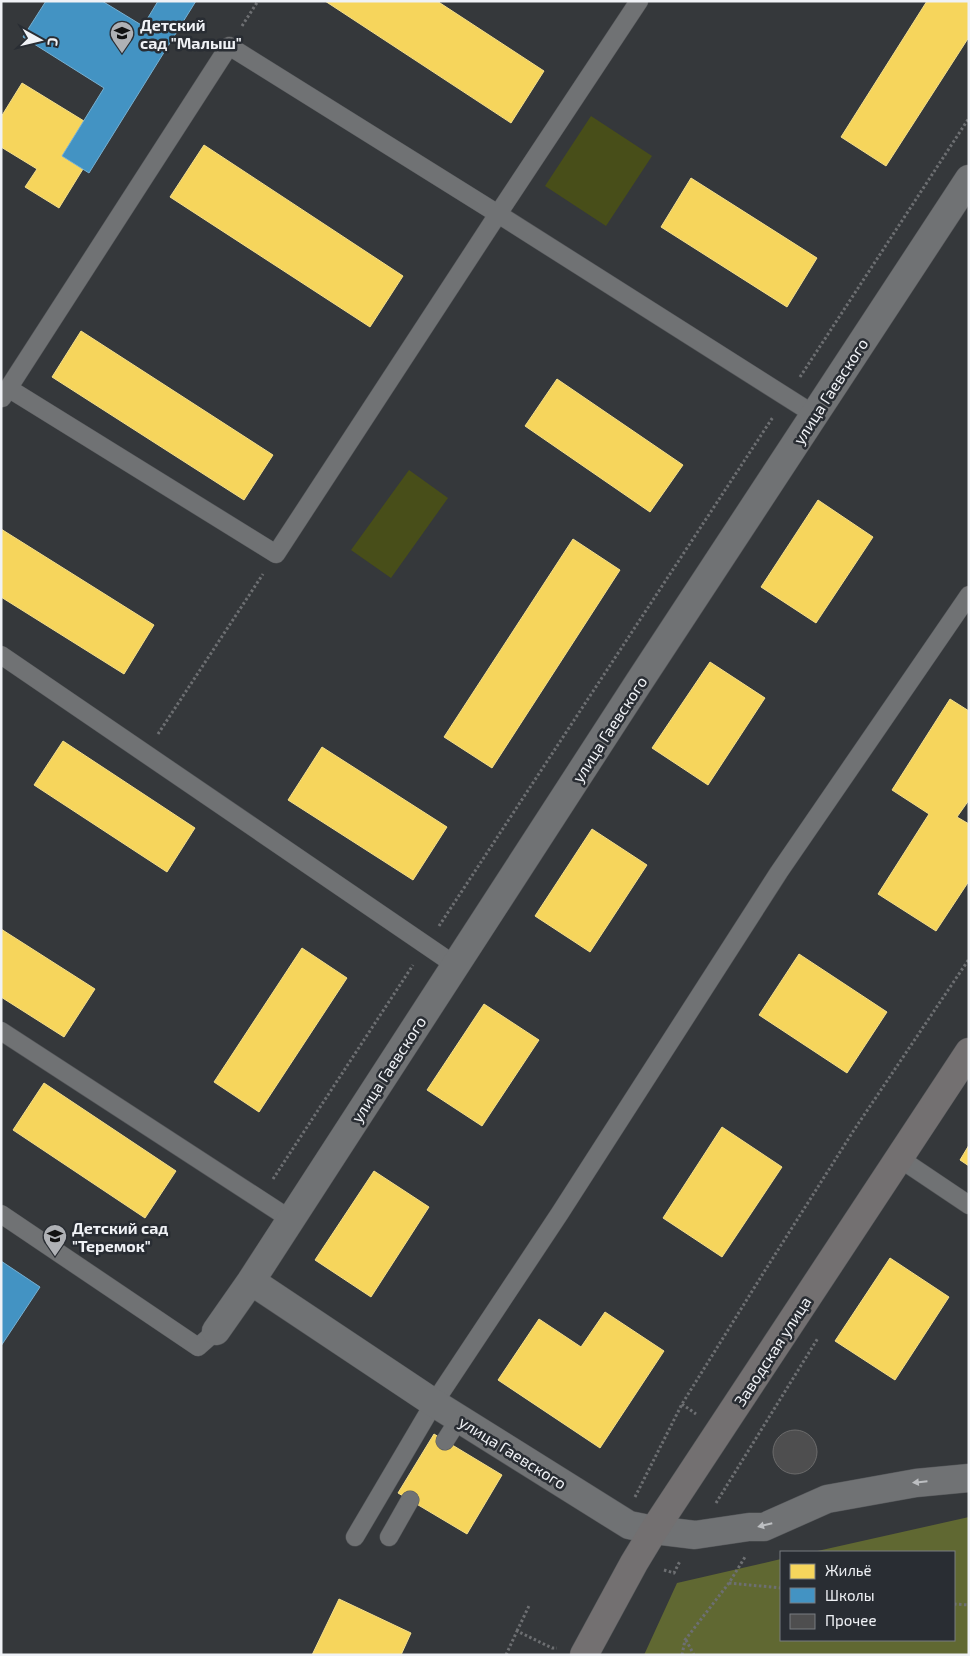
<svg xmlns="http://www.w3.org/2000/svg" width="970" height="1656" font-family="'Exo 2',sans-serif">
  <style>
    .green { fill: #484e19 }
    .forest { fill: #606832 }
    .homes { fill: #f6d55c; stroke: #f4de8a }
    .schools { fill: #4393c3; stroke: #77b0d2 }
    .building { fill: #4e4e4f; stroke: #6b6b6b }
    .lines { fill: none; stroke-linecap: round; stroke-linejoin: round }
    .lane-casing { stroke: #545659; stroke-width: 19 }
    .street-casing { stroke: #545659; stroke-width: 29 }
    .secondary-casing { stroke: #545659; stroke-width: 29 }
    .path { stroke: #6d6f72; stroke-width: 3; stroke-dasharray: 2.5 2.5; stroke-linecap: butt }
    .lane { stroke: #707274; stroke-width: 18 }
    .street { stroke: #707274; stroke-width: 28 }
    .secondary { stroke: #737071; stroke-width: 28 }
    .oneway { fill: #bdbfc2 }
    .labels { text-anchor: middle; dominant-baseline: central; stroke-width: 5; stroke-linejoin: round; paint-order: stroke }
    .poi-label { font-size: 16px; font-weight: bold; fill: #f0f2f6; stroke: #292d33; text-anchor: start }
    .street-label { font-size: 16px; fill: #f0f2f6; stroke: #292d33 }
  </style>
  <rect width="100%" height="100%" fill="#35383b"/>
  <path class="green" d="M591 116 652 156 606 226 545 186Z
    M409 470 448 498 391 578 351 550Z"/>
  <path class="forest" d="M969 1517V1655H644L677 1583 781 1559V1640H954V1552H813Z"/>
  <path class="homes" d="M325 1H437L544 71 511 123Z
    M927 1H969V37L886 166 841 137Z
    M22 83 84 121 62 156 83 169 59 208 25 187 37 169 1 147V117Z
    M204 145 403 276 370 327 170 197Z
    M691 178 817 258 787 307 661 227Z
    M81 331 273 455 244 500 52 377Z
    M557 379 683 465 650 512 525 426Z
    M818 500 873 537 816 623 761 587Z
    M1 529 154 625 124 674 1 597Z
    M573 539 620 570 492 768 444 737Z
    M710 662 765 698 708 785 652 748Z
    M950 699 969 711V800L957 817 969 824V881L936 931 878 894 929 814 892 790Z
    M63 741 195 828 167 872 34 785Z
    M322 747 447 827 413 880 288 800Z
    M592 829 647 865 590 952 535 916Z
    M1 929 95 989 64 1037 1 997Z
    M302 948 347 978 259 1112 214 1082Z
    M799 954 887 1012 847 1073 759 1015Z
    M484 1004 539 1040 482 1126 427 1090Z
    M44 1083 176 1171 145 1218 13 1130Z
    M722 1127 782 1167 722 1257 663 1218Z
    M969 1145V1166L960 1160Z
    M374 1171 429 1207 371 1297 315 1260Z
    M890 1258 949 1297 895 1380 835 1341Z
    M605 1312 664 1351 600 1448 498 1380 539 1319 581 1347Z
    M434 1434 502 1475 467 1534 398 1493Z
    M339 1599 411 1633 401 1655H312Z"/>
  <path class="schools" d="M46 1H102L143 26 158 1H196L89 173 62 156 104 88 23 37Z
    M1 1261 40 1287 1 1346Z"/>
  <path class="building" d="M773 1452a22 22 0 1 1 44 0a22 22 0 1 1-44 0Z"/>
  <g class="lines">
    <g class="lane-casing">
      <path id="lane" d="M8 388 276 554 498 214 815 415
        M2 398 229 46 498 214 639 1
        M1 655 455 965
        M1 1031 290 1219
        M899 1158 969 1205
        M1 1214 198 1347 216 1331
        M445 1441 459 1419
        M355 1537 434 1403 560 1213 779 872 969 595
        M389 1537 410 1500"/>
    </g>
    <g class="street-casing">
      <path id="street" d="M251 1281 434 1403 629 1525 654 1530 695 1535 749 1527H764L827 1499 916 1483 969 1478
        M216 1331 251 1281 639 682 969 179"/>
    </g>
    <g class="secondary-casing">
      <path id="secondary" d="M584 1655 634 1563 654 1530 969 1052"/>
    </g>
    <path class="path" d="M242 26 258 1
      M800 377 969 118
      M158 734 263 574
      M439 926 773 417
      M273 1179 413 965
      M682 1404 696 1414
      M635 1497 682 1404 764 1272 854 1130 969 959
      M716 1503 818 1338
      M664 1570 674 1573 680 1561
      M729 1583 781 1588
      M954 1604 969 1605
      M517 1631 529 1606
      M686 1640 694 1655
      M506 1655 517 1631 552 1648H557
      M682 1655 685 1640 729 1583 745 1557"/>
    <use href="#lane" class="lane"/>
    <use href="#street" class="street"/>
    <use href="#secondary" class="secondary"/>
  </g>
  <defs><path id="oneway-solid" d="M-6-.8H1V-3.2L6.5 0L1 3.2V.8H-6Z" transform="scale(1.25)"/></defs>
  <g class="oneway">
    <use href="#oneway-solid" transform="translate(920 1482) rotate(174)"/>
    <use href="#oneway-solid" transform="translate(765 1525) rotate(166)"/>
  </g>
  <defs>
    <g id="school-pin" transform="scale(1.25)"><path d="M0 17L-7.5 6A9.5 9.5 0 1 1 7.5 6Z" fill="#afb1b5" stroke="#292d33"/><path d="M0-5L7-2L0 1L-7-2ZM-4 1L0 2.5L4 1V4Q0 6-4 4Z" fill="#111"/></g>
  </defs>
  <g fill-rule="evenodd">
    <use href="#school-pin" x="122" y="33"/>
    <use href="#school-pin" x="55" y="1236"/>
  </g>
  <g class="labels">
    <g class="poi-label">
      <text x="140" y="24">Детский<tspan x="140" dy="18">сад "Малыш"</tspan></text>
      <text x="72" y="1227">Детский сад<tspan x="72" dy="18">"Теремок"</tspan></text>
    </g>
    <g class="street-label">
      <text transform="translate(830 391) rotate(-57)">улица Гаевского</text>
      <text transform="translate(609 729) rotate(-57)">улица Гаевского</text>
      <text transform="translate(388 1069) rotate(-57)">улица Гаевского</text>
      <text transform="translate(772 1351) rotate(-57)">Заводская улица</text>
      <text transform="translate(513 1452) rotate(32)">улица Гаевского</text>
    </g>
  </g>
  <rect width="970" height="1656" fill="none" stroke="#f0f2f6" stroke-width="5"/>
  <rect x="780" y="1551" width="175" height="90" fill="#292d33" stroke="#797c81"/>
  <rect x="790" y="1564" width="25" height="15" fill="#f6d55c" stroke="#797c81"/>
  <text x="825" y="1576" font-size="15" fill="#f0f2f6">Жильё</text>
  <rect x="790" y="1588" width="25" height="15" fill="#4393c3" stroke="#797c81"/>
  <text x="825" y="1601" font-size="15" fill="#f0f2f6">Школы</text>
  <rect x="790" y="1614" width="25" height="15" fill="#4e4e4f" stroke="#797c81"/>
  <text x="825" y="1626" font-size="15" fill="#f0f2f6">Прочее</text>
  <g transform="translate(40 40) rotate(98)" stroke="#292d33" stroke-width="4" paint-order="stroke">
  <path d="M0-4L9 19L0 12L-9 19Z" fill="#f0f2f6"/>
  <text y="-8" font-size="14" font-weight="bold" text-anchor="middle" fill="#f0f2f6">С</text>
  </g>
</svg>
